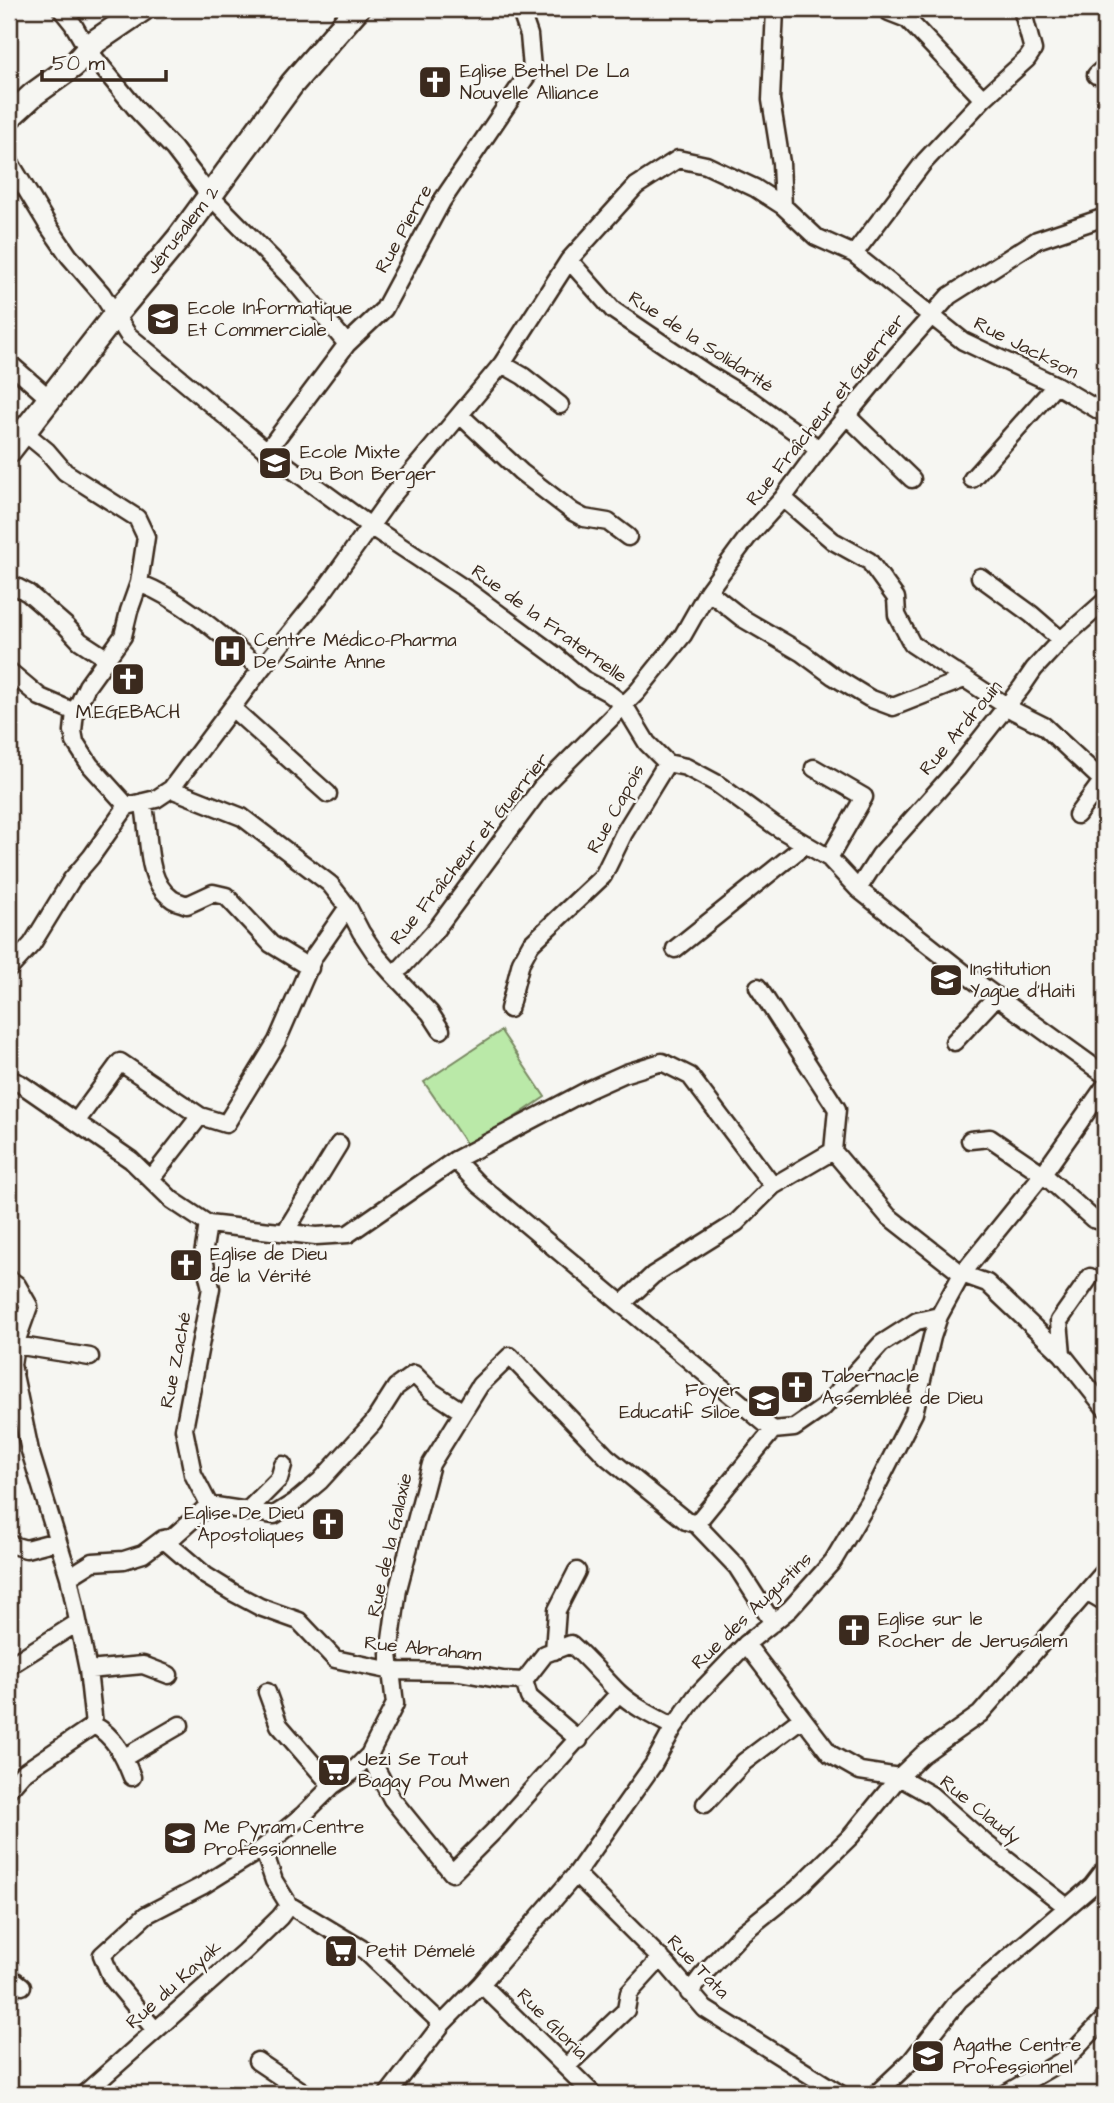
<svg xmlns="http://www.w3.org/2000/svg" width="1114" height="2103" font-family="'Architects Daughter',sans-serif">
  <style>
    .green { fill: #bae9a8; stroke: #7a8a63; stroke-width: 2 }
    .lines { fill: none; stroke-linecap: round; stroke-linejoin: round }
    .street-casing { stroke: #3b2a1e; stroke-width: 21 }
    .secondary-casing { stroke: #3b2a1e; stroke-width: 28 }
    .street { stroke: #f6f6f2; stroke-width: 16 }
    .secondary { stroke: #f6f6f2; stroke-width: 23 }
    .labels { text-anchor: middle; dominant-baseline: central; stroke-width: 5; stroke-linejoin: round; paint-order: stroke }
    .poi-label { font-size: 19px; fill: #3b2a1e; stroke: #f6f6f2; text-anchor: start }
    .street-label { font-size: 19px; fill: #3b2a1e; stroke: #f6f6f2 }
  </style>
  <rect width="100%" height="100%" fill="#f6f6f2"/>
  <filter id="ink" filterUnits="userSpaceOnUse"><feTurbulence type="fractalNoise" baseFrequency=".0143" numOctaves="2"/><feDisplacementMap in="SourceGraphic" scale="14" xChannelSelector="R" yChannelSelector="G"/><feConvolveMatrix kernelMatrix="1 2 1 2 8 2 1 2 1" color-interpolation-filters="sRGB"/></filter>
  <g filter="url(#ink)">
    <path class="green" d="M501 1031 545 1097 469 1148 424 1082Z"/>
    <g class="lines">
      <g class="street-casing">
        <path id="street" d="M61 9 73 24 88 50 138 111 174 149 210 196 295 282 347 344
          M775 9 771 100 781 163 783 206
          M889 12 907 19 983 99
          M1096 75 1105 67
          M9 161 49 227 69 256 102 294 128 335 267 451 370 526 468 591 556 656 583 679 607 692 624 705 647 743 667 763 686 767 716 783 775 826 829 858 858 889 968 976 1105 1075
          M854 254 924 162 983 99 1027 59 1033 50 1022 9
          M569 260 613 310 706 373 751 400 819 449
          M9 363 50 399
          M502 364 523 376 560 405
          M460 415 521 472 573 512 584 518 608 522 628 537
          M846 415 912 479
          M24 432 47 451 65 472 137 518 146 537 139 583 129 611 123 636 87 686 75 712 73 731 75 742 90 765 127 806
          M267 451 347 344 384 309 442 201 532 68 529 35 520 9
          M972 479 1056 385
          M783 498 833 541 869 561 896 598 897 615 912 644 1014 711 1044 726 1105 783
          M980 577 1031 614 1061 640
          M9 583 28 593 66 626 80 641 106 658
          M139 583C185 601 224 637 261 669
          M708 591 742 618 802 653 833 676 869 698 893 707 964 679
          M9 671 40 697 75 712
          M232 708 328 794
          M814 768 864 797 829 858
          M171 789 261 669 321 595 391 497 502 364 569 260 636 186 678 159 706 165 755 188 783 206 816 237 854 254 963 341 1056 385 1105 414
          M143 802C151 832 143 879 172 899 176 902 183 903 187 905L213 893 226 896 271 944 310 968
          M127 806 156 799 171 789 242 817 330 884 348 907 361 932 377 956 392 973 402 967 434 932 541 788 637 692 683 635 708 591 747 538 783 498 819 449 896 356 949 296 1037 240 1105 217
          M1077 815 1103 780
          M858 889 880 855 957 769 1021 688 1034 669 1061 640 1105 601
          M675 949 806 844
          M9 969 32 944 72 879 91 857 127 806
          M392 973 430 1013 441 1030
          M758 987 837 1109 833 1151 888 1216 962 1274 987 1283 1062 1354 1105 1408
          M509 1009 521 962 531 944 603 876 624 833 667 763
          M954 1042 997 996
          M9 1079 21 1084 131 1160 172 1200 208 1224 316 1236 348 1234 455 1160 588 1090 626 1073 662 1062 690 1076 773 1186
          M76 1122 120 1062 200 1116
          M970 1140 990 1138 1043 1174 1093 1219 1105 1222
          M455 1160 478 1184 773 1430
          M151 1179 200 1116 226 1124 277 1041 314 956 348 907
          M285 1232 339 1144
          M9 1279 17 1285 29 1306 15 1345 12 1365 30 1451 69 1577 88 1670 94 1725 23 1773 9 1789
          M623 1303 653 1275 736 1223 773 1186 833 1151
          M9 1344 90 1357
          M1062 1354 1059 1321 1090 1277
          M209 1505 274 1515 295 1502 320 1481 373 1423 396 1387 414 1374 431 1391 463 1412
          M246 1512 279 1479 283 1465
          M696 1524 773 1430 794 1428 823 1408 881 1344 917 1321 939 1316
          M163 1539 206 1576 232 1592 260 1607 299 1621 335 1659 392 1671 459 1672 503 1680 524 1681 545 1654 571 1644C588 1659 602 1676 618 1692 634 1707 655 1717 674 1727
          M9 1544 26 1549 57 1541
          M69 1577 93 1562 124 1560 143 1554 163 1539 173 1537 209 1505 193 1474 184 1429 211 1288 203 1255 208 1224
          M1088 1592 1105 1602
          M746 1644 830 1754 860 1771 899 1777 931 1795 984 1842 1067 1907
          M554 1651 557 1610 577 1571
          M9 1666 77 1623
          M88 1670 143 1665 169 1675
          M524 1681 529 1697 579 1740
          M267 1692 279 1725 332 1786
          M94 1725C114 1736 124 1756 132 1777
          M369 1755 392 1799 452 1873 500 1825 619 1693
          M125 1757 180 1725
          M705 1804 744 1762 801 1719
          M263 1848 274 1881 289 1905 364 1950 442 2024
          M576 1874 668 1966 705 2009 840 2094
          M9 1976 22 1986
          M481 1984 593 2094
          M689 1993 701 1977 741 1934 797 1889 851 1836 899 1777 922 1755 980 1714 1105 1571
          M155 2030 111 1977 102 1955 146 1915 202 1886 263 1848 304 1814 332 1786 351 1773 369 1755 395 1704 389 1654 398 1589 431 1464 480 1385 510 1356 607 1457 686 1521 696 1524 737 1567 773 1623
          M257 2061 306 2094
          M566 2067 626 2010 629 1993 661 1958
          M84 2094 244 1952 280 1917 289 1905
          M388 2094 442 2024 481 1984 576 1874 653 1765 674 1727 696 1696 746 1644 790 1609 833 1561 874 1492 914 1413 932 1337 939 1316 962 1274 1043 1174 1105 1086
          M876 2094 911 2061 959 2000 1092 1886 1105 1869
          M1005 2094 1067 2058 1105 2018"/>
      </g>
      <g class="secondary-casing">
        <path id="secondary" d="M9 117 34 94 73 66 96 41 143 9
          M9 451 115 315 179 238 292 84 357 9"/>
      </g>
      <use href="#street" class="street"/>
      <use href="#secondary" class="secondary"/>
    </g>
  </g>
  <defs>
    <g id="church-square" transform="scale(1.75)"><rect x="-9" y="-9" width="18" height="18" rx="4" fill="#3b2a1e" stroke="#f6f6f2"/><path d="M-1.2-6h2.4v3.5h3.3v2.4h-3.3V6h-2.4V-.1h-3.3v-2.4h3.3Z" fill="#fff"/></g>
    <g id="university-square" transform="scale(1.75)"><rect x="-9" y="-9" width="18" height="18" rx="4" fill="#3b2a1e" stroke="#f6f6f2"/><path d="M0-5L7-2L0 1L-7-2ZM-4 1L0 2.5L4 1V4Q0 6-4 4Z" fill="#fff"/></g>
    <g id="school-square" transform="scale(1.75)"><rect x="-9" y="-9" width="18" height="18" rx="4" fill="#3b2a1e" stroke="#f6f6f2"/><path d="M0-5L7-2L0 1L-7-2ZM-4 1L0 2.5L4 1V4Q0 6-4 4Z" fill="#fff"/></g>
    <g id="hospital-square" transform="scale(1.75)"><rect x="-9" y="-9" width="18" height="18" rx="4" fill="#3b2a1e" stroke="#f6f6f2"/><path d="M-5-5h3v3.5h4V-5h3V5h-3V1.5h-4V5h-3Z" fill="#fff"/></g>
    <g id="supermarket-square" transform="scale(1.75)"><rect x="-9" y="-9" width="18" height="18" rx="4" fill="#3b2a1e" stroke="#f6f6f2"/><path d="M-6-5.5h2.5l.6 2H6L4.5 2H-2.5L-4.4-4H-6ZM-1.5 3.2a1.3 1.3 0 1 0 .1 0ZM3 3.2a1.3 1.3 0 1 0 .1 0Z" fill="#fff"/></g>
  </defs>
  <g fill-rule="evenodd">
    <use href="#church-square" x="435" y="82"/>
    <use href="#university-square" x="163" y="319"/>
    <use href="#school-square" x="275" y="463"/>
    <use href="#hospital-square" x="230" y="651"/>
    <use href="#church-square" x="128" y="679"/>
    <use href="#school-square" x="946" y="980"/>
    <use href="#church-square" x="186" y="1265"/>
    <use href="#church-square" x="797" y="1387"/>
    <use href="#school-square" x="764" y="1401"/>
    <use href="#church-square" x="328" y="1524"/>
    <use href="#church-square" x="854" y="1630"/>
    <use href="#supermarket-square" x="334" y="1770"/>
    <use href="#university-square" x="180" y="1838"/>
    <use href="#supermarket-square" x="341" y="1951"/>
    <use href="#university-square" x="928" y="2056"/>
  </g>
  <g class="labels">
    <g class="poi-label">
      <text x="460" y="71">Eglise Bethel De La<tspan x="460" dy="22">Nouvelle Alliance</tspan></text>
      <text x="188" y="308">Ecole Informatique<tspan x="188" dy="22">Et Commerciale</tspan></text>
      <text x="300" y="452">Ecole Mixte<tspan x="300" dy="22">Du Bon Berger</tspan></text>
      <text x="254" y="640">Centre Médico-Pharma<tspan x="254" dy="22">De Sainte Anne</tspan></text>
      <text x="128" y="712" text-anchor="middle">M.EGEBACH</text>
      <text x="970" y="969">Institution<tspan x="970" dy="22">Yague d'Haiti</tspan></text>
      <text x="210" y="1254">Eglise de Dieu<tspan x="210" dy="22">de la Vérité</tspan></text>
      <text x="822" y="1376">Tabernacle<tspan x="822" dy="22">Assemblée de Dieu</tspan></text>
      <text x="740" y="1390" text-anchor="end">Foyer<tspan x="740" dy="22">Educatif Siloe</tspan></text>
      <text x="304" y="1513" text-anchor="end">Eglise De Dieu<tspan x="304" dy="22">Apostoliques</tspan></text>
      <text x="878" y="1619">Eglise sur le<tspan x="878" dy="22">Rocher de Jerusalem</tspan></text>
      <text x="358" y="1759">Jezi Se Tout<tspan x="358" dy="22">Bagay Pou Mwen</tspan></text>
      <text x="204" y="1827">Me Pyram Centre<tspan x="204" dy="22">Professionnelle</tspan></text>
      <text x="366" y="1951">Petit Démelé</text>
      <text x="953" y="2045">Agathe Centre<tspan x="953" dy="22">Professionnel</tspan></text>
    </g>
    <g class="street-label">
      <text transform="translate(404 229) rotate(-61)">Rue Pierre</text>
      <text transform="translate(183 230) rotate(-52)">Jérusalem 2</text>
      <text transform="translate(701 342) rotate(33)">Rue de la Solidarité</text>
      <text transform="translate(1026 348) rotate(27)">Rue Jackson</text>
      <text transform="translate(826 410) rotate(-51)">Rue Fraîcheur et Guerrier</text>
      <text transform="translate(549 624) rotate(36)">Rue de la Fraternelle</text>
      <text transform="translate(961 728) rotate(-50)">Rue Ardrouin</text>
      <text transform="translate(616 809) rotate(-61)">Rue Capois</text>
      <text transform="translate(470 849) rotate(-51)">Rue Fraîcheur et Guerrier</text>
      <text transform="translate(176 1360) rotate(-79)">Rue Zaché</text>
      <text transform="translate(390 1545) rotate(-77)">Rue de la Galaxie</text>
      <text transform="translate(752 1611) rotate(-44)">Rue des Augustins</text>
      <text transform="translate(423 1649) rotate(6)">Rue Abraham</text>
      <text transform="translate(980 1810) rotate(39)">Rue Claudy</text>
      <text transform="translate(698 1967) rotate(46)">Rue Tata</text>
      <text transform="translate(174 1985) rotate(-42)">Rue du Kayak</text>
      <text transform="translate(552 2024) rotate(45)">Rue Gloria</text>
    </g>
  </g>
  <rect width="1114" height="2103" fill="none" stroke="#f6f6f2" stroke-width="35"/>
  <rect x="18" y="18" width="1079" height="2068" fill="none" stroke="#3b2a1e" stroke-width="2.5" filter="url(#ink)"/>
  <path d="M42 70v10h124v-10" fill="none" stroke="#3b2a1e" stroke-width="3.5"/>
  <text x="52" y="70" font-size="21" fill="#3b2a1e" stroke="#f6f6f2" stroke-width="5" paint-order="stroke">50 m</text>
</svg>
